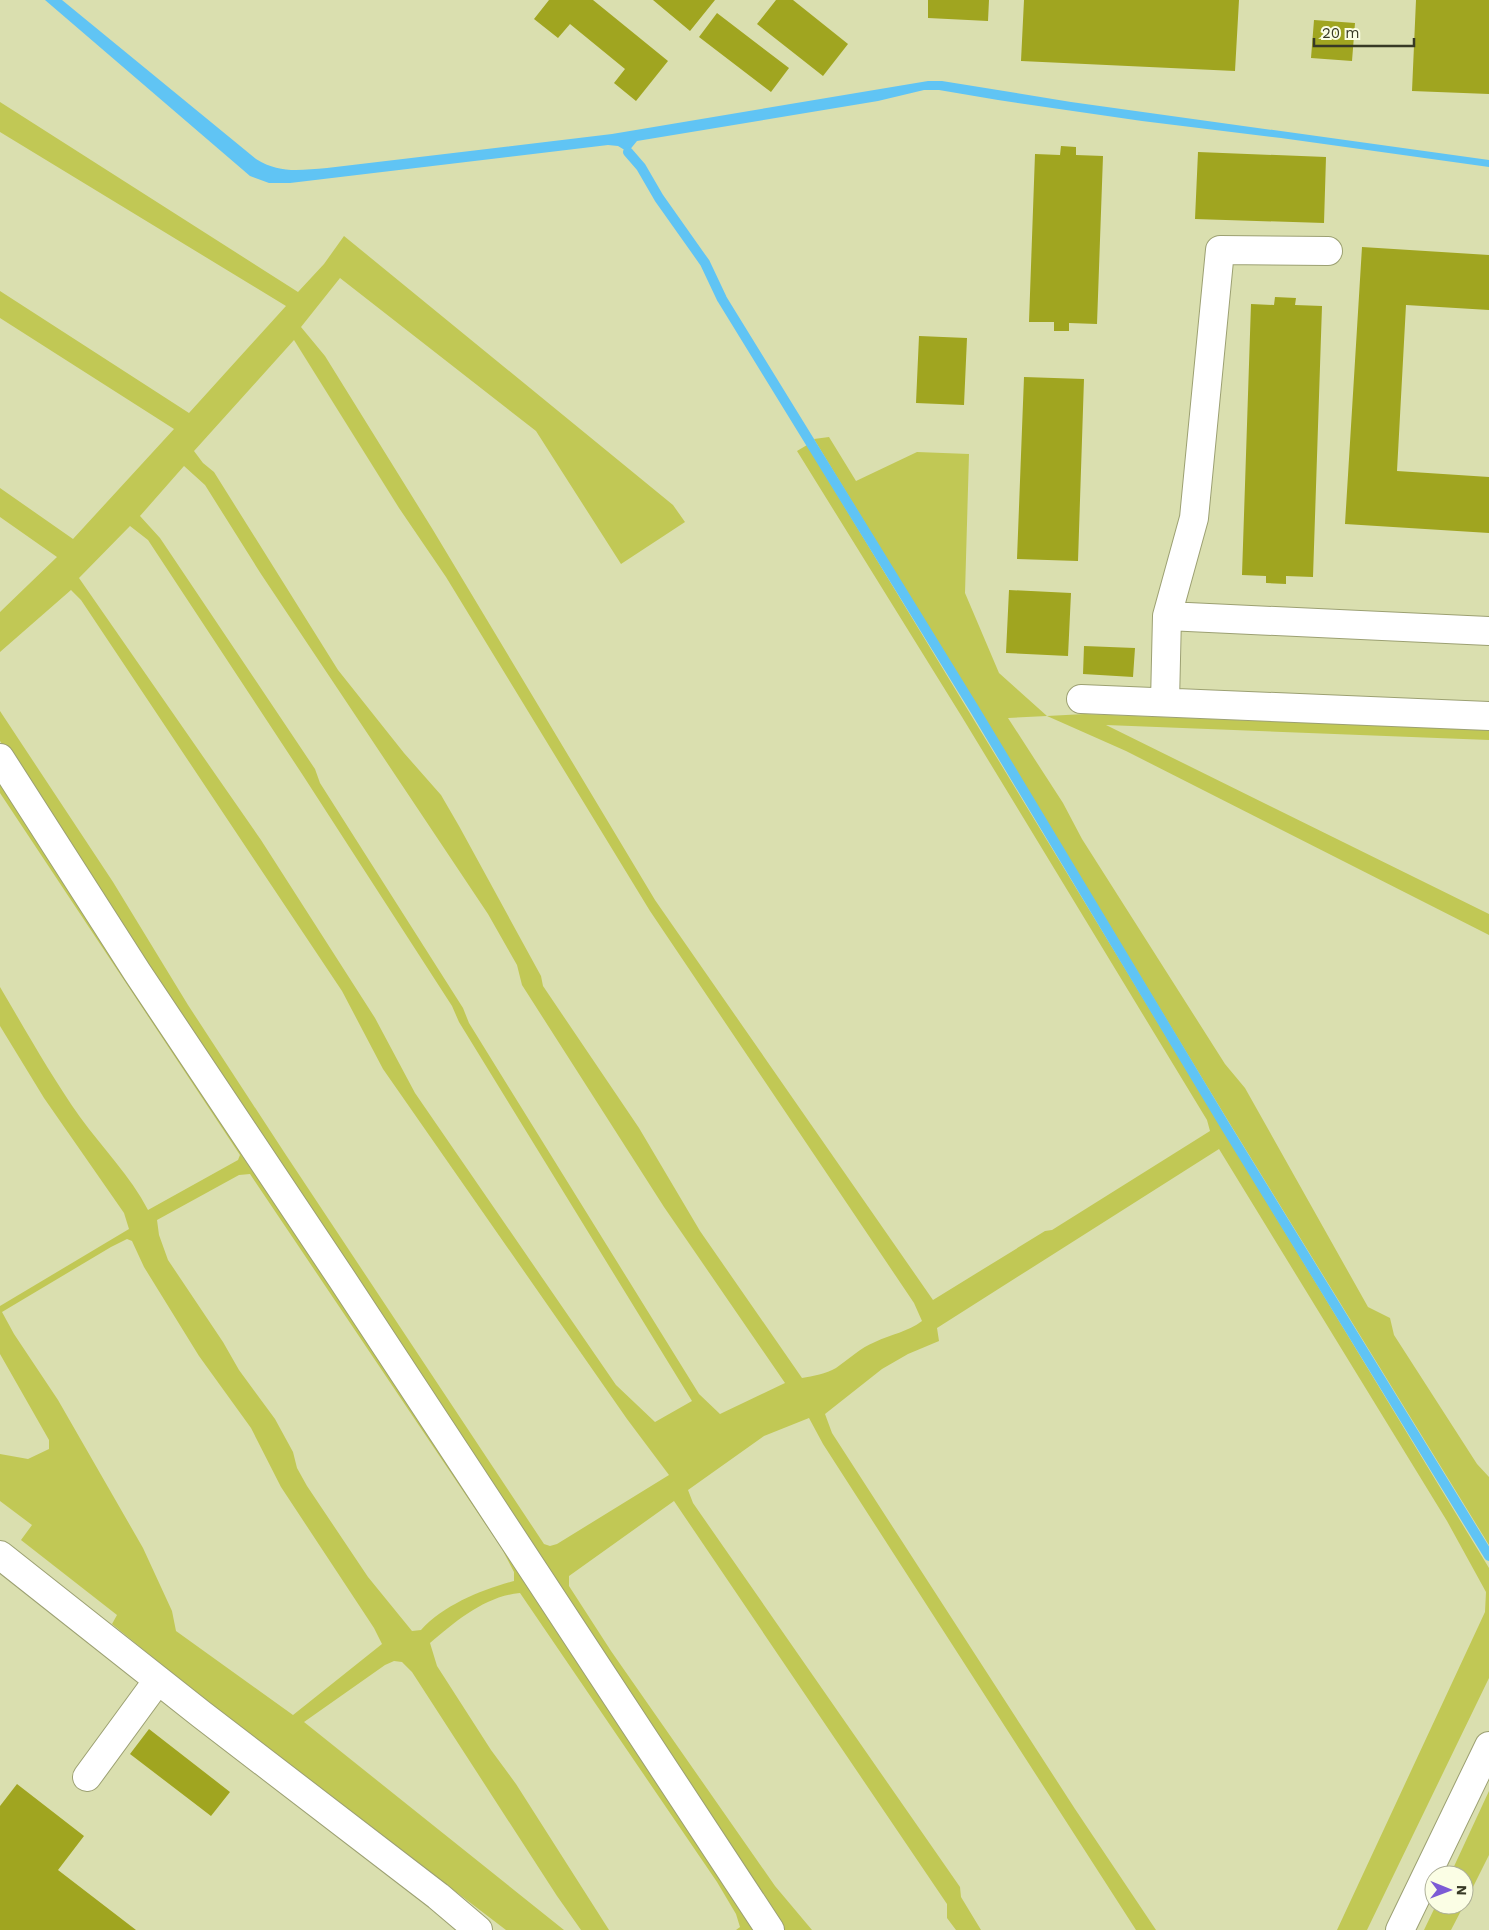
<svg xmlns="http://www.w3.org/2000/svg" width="1489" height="1930" font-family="'Work Sans',sans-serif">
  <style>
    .green { fill: #c1c855; fill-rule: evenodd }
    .water { fill: #60c4f4 }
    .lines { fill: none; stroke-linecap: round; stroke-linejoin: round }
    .stream { stroke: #60c4f4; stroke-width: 10 }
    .building { fill: #a0a520 }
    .minor-casing { stroke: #9ca072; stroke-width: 30 }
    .major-casing { stroke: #9ca072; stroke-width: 30 }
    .minor { stroke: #fff; stroke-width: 28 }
    .major { stroke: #fff; stroke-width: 28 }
  </style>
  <rect width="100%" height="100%" fill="#dadfaf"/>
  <path class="green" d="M0 102 298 292 324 264 344 236 673 505 685 522 621 564 536 431 340 278 301 327 325 356 433 530 655 900 933 1300 1045 1231 1052 1230 1210 1131 1207 1120 962 717 797 451 807 445 1489 1568V1678L1367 1930H1337L1485 1612 1486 1592 1447 1521 1219 1149 937 1328 939 1341 908 1354 882 1369 825 1414 832 1433 1075 1809 1156 1930H1136L823 1444 809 1418 764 1436 688 1490 693 1503 960 1887 961 1897 981 1930H956L947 1918V1904L674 1501 569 1576V1586L611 1651 775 1886 812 1930H784L249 1119 75 850 0 741V711L113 882 188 1005 284 1152 544 1544 550 1546 557 1544 669 1475 627 1419 383 1069 342 991 81 600 71 590 0 652V612L57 557 0 517V488L73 539 174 429 0 318V291L189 413 286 306 0 132ZM294 340 399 508 446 577 650 911 914 1303 922 1321C908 1332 891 1334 875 1342 860 1348 849 1359 836 1368 826 1374 813 1376 802 1378L700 1231 639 1128 543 986 541 976 459 826 441 795 404 753 338 670 214 472 203 463 194 451ZM184 466 205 485 261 574 488 914 517 965 522 985 664 1207 785 1383 720 1414 699 1394 469 1023 463 1008 320 783 315 769 160 538 140 516ZM130 526 148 540 304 777 452 1006 459 1022 692 1401 655 1422 616 1385 415 1093 375 1018 261 840 79 578Z
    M829 437 856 481 917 452 969 454 965 593 999 673 1047 716 1085 714 1489 730V740L1106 725 1489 914V935L1126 751 1047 716 1008 718 1063 803 1082 839 1225 1064 1245 1088 1368 1307 1390 1318 1394 1335 1477 1464 1489 1477V1545L1227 1119 814 439Z
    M0 770 760 1930H736L740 1927 736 1914 717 1882 520 1593C485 1596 456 1621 430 1643L437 1666 491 1750 516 1784 609 1930H581L557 1896 412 1672 402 1662 394 1661 385 1665 304 1722 564 1930H506L211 1705 112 1624 117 1615 21 1540 32 1525 0 1501V1454L28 1459 49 1449V1440L0 1354V1306L129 1229 124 1213 44 1098 0 1026V987C26 1031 51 1076 80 1117 103 1149 130 1175 148 1210L238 1160 240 1155 0 793ZM250 1174 502 1549 514 1572V1581C481 1590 444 1605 421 1630L412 1631 368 1577 307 1486 297 1468 293 1452 275 1419 239 1370 223 1342 168 1260 159 1235 157 1220 239 1175ZM127 1239 132 1241 144 1267 199 1356 251 1428 281 1487 374 1628 382 1644 293 1715 176 1631 172 1611 143 1548 58 1400 14 1334 2 1312 111 1247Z
    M1489 1791V1855L1464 1905V1875H1450Z
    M1436 1905H1464L1451 1930H1424Z"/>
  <path class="water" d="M45 0H62L256 159C280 174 300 170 327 168L612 134 928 81H942L1071 102 1489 160V167L1281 138 1142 121 998 100 939 90H924L878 101 637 141 628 152 618 146 608 145 290 183H269L250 176Z"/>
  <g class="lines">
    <path class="stream" d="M628 152 641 167 659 198 705 263 722 299 975 710 1224 1124 1489 1556"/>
  </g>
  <path class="building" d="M549 0H593L668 61 636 101 614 83 625 69 570 24 558 38 534 19Z
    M653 0H715L690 31Z
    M776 0H793L848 44 823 76 757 24Z
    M928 0H989L988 21 928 18Z
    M1024 0H1239L1235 71 1021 61Z
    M1416 0H1489V94L1412 91Z
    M717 13 789 68 771 92 699 37Z
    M1314 20 1355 23 1352 61 1311 58Z
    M1061 146 1076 147V155L1103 156 1097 324 1069 323V331H1054V322H1029L1035 154 1060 155Z
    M1198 152 1326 157 1324 223 1195 219Z
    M1362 247 1489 255V310L1406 305 1397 471 1489 477V533L1345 524Z
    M1275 297 1296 298 1295 305 1322 306 1313 577 1286 576V584L1266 583V576L1242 575 1251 304 1274 305Z
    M919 336 967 338 964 405 916 403Z
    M1024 377 1084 379 1078 561 1017 559Z
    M1009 590 1071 593 1068 656 1006 653Z
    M1084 646 1135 648 1133 677 1083 674Z
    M149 1729 230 1792 211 1816 130 1754Z
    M17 1784 84 1836 58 1870 136 1930H0V1806Z"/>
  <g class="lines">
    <g class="minor-casing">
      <path id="minor" d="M1167 616 1489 631
        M1081 699 1489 716
        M1165 702 1167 616 1194 518 1220 250 1328 251
        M0 758 137 972 342 1279 770 1930
        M0 1555 201 1714 438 1896 478 1930
        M87 1777 158 1680"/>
    </g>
    <g class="major-casing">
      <path id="major" d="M1400 1930 1489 1746"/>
    </g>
    <use href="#minor" class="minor"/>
    <use href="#major" class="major"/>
  </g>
  <g transform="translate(1449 1890) rotate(91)"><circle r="24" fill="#fbfee5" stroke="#adaf98"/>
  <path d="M0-4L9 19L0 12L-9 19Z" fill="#7c5bd5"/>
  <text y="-8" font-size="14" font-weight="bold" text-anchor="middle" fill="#373925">N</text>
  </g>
  <path d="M1314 38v8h100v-8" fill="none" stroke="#373925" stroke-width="2.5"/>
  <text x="1322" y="38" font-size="15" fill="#373925" stroke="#fbfee5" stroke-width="4" paint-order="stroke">20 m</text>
</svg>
